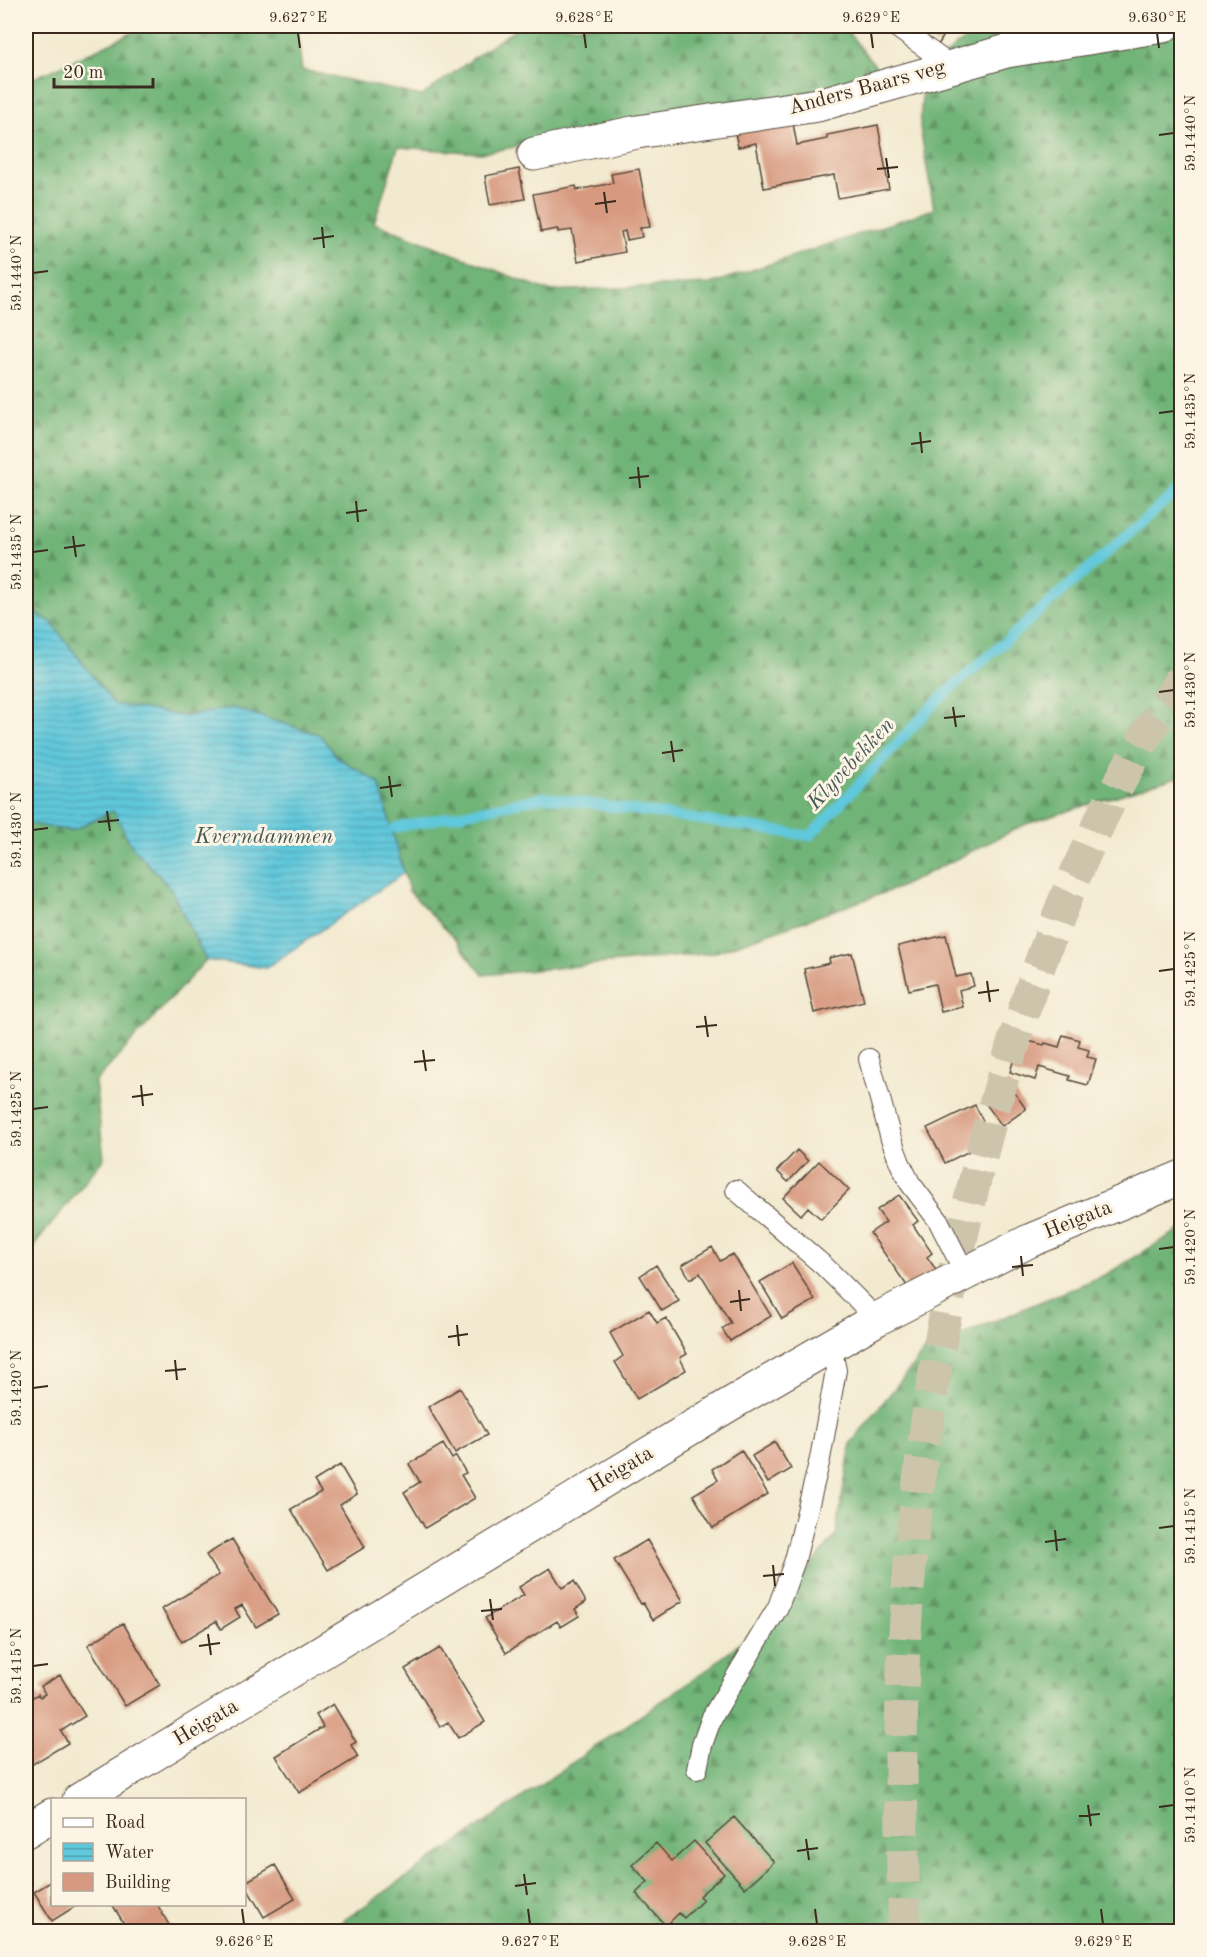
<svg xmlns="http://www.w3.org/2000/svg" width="1207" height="1957" font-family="'Old Standard TT',serif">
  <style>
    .forest { fill: url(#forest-firs); stroke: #566f4b; stroke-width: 1.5 }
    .water { fill: url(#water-rules); stroke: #4e797d; stroke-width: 1.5 }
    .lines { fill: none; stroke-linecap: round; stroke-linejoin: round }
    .stream { stroke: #60c8dc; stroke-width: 10 }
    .building { fill: #d7997f }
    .highway-tunnel { stroke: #cdc4ac; stroke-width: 33; stroke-dasharray: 33 16; stroke-linecap: butt }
    .lane-casing { stroke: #564739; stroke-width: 22 }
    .street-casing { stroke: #564739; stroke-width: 35 }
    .lane { stroke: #fff; stroke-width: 20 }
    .street { stroke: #fff; stroke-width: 33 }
    .ticks { fill: none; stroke: #3b2a1e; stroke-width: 2 }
    .labels { text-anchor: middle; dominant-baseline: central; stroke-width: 6; stroke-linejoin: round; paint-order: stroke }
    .street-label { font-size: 21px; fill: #3b2a1e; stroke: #fcf5e5 }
    .water-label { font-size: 22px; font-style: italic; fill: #465957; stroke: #fcf5e5 }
    .neatline { fill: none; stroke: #3b2a1e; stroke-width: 2 }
    .ticks-label { font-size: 15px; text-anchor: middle; fill: #3b2a1e }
  </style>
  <defs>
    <pattern id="forest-firs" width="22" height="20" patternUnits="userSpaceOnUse" patternTransform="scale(1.5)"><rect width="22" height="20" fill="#71b478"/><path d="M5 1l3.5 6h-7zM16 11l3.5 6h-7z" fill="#5e9362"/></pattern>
    <pattern id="water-rules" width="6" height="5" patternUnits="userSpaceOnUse" patternTransform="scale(1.5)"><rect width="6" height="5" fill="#60c8dc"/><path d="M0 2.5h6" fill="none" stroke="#50a3b2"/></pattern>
  </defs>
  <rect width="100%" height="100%" fill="#fcf5e5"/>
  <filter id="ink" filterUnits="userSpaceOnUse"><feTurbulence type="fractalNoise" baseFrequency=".0167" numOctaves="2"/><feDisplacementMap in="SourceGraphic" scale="12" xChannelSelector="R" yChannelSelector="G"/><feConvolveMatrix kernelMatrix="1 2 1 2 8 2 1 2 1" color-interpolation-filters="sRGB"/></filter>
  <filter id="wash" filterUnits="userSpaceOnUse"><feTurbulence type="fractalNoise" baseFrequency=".008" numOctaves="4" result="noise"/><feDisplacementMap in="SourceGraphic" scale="24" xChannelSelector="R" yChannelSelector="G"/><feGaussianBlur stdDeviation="1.35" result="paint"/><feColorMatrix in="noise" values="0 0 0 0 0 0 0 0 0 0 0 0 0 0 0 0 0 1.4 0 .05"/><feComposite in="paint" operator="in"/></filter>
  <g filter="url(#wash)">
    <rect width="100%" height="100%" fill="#f2ead0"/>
    <path class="forest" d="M146 26H296L302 70 422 96 490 46 521 26H843L890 84 738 107 481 153 398 147 374 223 549 291 710 284 934 209 920 127 922 96 934 67 956 45 995 26H1181V776L1026 824 898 888 713 953 483 975 453 937 409 891 379 783 337 757 320 735 234 708 184 716 114 704 51 622 26 608V81L53 70Z
      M113 810 131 845 170 888 206 960 95 1082 104 1158 26 1256V823L71 831Z
      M1181 1229V1931L327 1932 701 1674 744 1640 809 1569 836 1535 851 1443 925 1350 1107 1274Z"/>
    <path class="water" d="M26 608 51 622 114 704 184 716 234 708 320 735 337 757 379 783 404 873 266 968 206 960 170 888 131 845 113 811 71 831 26 823Z"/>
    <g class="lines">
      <path class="stream" d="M395 828 545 797 810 836 938 700 1182 487"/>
    </g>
    <g id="blocks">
      <path class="building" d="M912 26H950L938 45 910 28Z
        M792 118 797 145 827 139V135L878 125 889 189 838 198 834 175 764 188 756 143 738 147 734 128Z
        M519 169 525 199 490 205 485 176Z
        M639 169 650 227 640 228 642 237 627 240 625 231 621 232 625 252 578 261 572 230 558 232V229L541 232 533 194 576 186 577 190 613 183 611 174Z
        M946 935 956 977 971 974 974 986 959 990 963 1007 941 1012 935 984 909 990 898 946Z
        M852 953 864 1001 814 1013 804 969 830 963 829 958Z
        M1063 1035 1080 1040 1078 1047 1089 1050 1087 1057 1096 1059 1088 1085 1069 1080 1070 1076 1039 1067 1035 1080 1010 1072 1015 1055 1023 1058 1028 1041 1044 1045 1045 1043 1059 1047Z
        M1008 1083 1026 1109 1002 1126 983 1100Z
        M975 1105 992 1140 945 1163 927 1128Z
        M797 1150 808 1161 788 1182 777 1171Z
        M819 1161 849 1190 821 1219 808 1207 801 1215 783 1198Z
        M899 1195 918 1221 913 1225 932 1253 927 1257 937 1271 910 1290 870 1233 886 1222 877 1210Z
        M712 1247 720 1261 733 1254 771 1316 730 1341 722 1329 731 1323 700 1273 690 1279 682 1265Z
        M792 1263 815 1300 782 1319 760 1282Z
        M656 1265 679 1301 662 1311 640 1276Z
        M649 1310 657 1323 666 1318 687 1354 680 1358 686 1370 637 1399 615 1362 623 1356 610 1333Z
        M460 1388 487 1435 455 1453 428 1407Z
        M775 1442 791 1469 768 1483 752 1456Z
        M443 1444 452 1459 456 1456 466 1473 461 1475 475 1498 425 1528 404 1492 420 1482 409 1464Z
        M741 1450 768 1494 713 1528 693 1495 718 1480 712 1469Z
        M340 1465 357 1494 340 1505 365 1547 328 1570 291 1509 321 1492 314 1481Z
        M232 1539 278 1614 256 1627 242 1605 235 1609 240 1617 221 1629 216 1621 182 1642 162 1609 219 1575 206 1555Z
        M647 1540 683 1601 653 1620 643 1603 641 1604 614 1560Z
        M550 1568 562 1588 574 1581 586 1602 575 1609 579 1616 561 1627 557 1621 506 1653 485 1618 524 1595 519 1587Z
        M123 1623 160 1685 125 1706 88 1645Z
        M440 1648 485 1722 458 1738 448 1722 440 1727 405 1669Z
        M60 1675 85 1716 61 1731 68 1743 26 1768V1701L38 1694 40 1697 45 1694 41 1686Z
        M333 1704 356 1742 351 1745 358 1757 299 1793 276 1756 323 1727 316 1715Z
        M734 1817 774 1862 745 1888 705 1843Z
        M694 1841 724 1874 699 1896 703 1900 684 1918 679 1913 666 1926 636 1893 648 1882 632 1865 656 1843 672 1861Z
        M275 1865 295 1899 264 1917 244 1883Z
        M52 1881V1904H79L52 1921 34 1892Z
        M112 1904H157L173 1932H129Z"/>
    </g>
  </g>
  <g filter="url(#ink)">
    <use href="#blocks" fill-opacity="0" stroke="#564739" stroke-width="1.5"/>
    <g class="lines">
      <path class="highway-tunnel" d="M905 1932C902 1844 899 1757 903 1670 910 1506 935 1343 974 1184 1018 1007 1079 831 1182 678"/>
      <g class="lane-casing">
        <path id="lane" d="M895 26 951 66
          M869 1059 891 1139 900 1163 910 1183 938 1220 965 1273
          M736 1190 824 1266 877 1319
          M697 1769 702 1745 712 1717 778 1607 795 1560 820 1459 836 1370 831 1347"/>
      </g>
      <g class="street-casing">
        <path id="street" d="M534 154 637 132 818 105 1007 51 1163 26
          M79 1800 727 1406 877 1319 1029 1241 1182 1177
          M26 1831 52 1815"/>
      </g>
      <use href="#lane" class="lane"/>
      <use href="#street" class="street"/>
    </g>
  </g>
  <path class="ticks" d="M298 33 300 48M584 33 586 48M871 33 873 48M1157 33 1159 48M1159 135 1174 133M886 158 889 178M877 169 898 167M604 192 607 213M595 204 616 201M322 227 324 248M313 239 334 236M33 273 48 271M1159 413 1174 411M920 432 922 453M911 444 931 441M638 467 640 488M629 478 649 476M356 501 358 522M346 513 367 510M73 536 76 557M64 548 85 545M33 552 48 550M1159 692 1174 690M953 707 956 727M944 718 965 716M671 741 674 762M662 753 683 750M389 776 392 797M380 788 401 785M107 811 110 831M98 822 119 820M33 830 48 828M1159 971 1174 969M987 981 990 1002M978 993 999 990M705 1016 708 1037M696 1027 717 1025M423 1050 426 1071M414 1062 435 1060M141 1085 143 1106M132 1097 153 1094M33 1109 48 1107M1159 1249 1174 1247M1021 1256 1023 1276M1012 1267 1033 1265M739 1290 741 1311M730 1302 750 1299M457 1325 459 1346M448 1337 468 1334M175 1360 177 1380M165 1371 186 1369M33 1388 48 1386M1159 1528 1174 1526M1055 1530 1057 1551M1045 1542 1066 1539M773 1565 775 1586M763 1576 784 1574M490 1599 493 1620M481 1611 502 1609M208 1634 211 1655M199 1646 220 1643M33 1666 48 1664M1088 1805 1091 1826M1159 1807 1174 1805M1079 1816 1100 1814M806 1839 809 1860M797 1851 818 1848M524 1874 527 1895M515 1886 536 1883M242 1909 244 1924M528 1909 530 1924M815 1909 817 1924M1101 1909 1103 1924"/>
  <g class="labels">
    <g class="street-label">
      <text transform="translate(867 88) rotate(-15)">Anders Baars veg</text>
      <text transform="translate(1078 1220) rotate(-22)">Heigata</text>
      <text transform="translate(621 1470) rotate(-31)">Heigata</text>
      <text transform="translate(206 1723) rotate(-31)">Heigata</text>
    </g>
    <g class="water-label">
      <text transform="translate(851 764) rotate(-47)">Klyvebekken</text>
      <text x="264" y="837">Kverndammen</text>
    </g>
  </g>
  <rect width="1207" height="1957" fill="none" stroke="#fcf5e5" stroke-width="66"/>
  <rect x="51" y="1798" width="195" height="108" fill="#fcf5e5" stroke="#afa495" stroke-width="1.5"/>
  <rect x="63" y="1818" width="30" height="9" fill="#ffffff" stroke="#afa495" stroke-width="1.5"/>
  <text x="105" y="1828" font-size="18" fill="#3b2a1e">Road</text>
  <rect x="63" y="1843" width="30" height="18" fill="url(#water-rules)" stroke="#afa495" stroke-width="1.5"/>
  <text x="105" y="1858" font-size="18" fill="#3b2a1e">Water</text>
  <rect x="63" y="1873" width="30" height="18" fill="#d7997f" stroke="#afa495" stroke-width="1.5"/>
  <text x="105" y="1888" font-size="18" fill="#3b2a1e">Building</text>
  <path d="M54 78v9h99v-9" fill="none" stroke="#3b2a1e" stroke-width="3"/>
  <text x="63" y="78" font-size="18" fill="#3b2a1e" stroke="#fcf5e5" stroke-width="4.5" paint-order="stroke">20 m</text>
  <rect x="33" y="33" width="1141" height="1891" class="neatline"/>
  <g class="ticks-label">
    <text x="298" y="22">9.627°E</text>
    <text x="584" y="22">9.628°E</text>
    <text x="871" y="22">9.629°E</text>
    <text x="1157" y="22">9.630°E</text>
    <text transform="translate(1190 133) rotate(-90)" y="5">59.1440°N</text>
    <text transform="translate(16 273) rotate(-90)" y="5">59.1440°N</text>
    <text transform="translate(1190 411) rotate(-90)" y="5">59.1435°N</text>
    <text transform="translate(16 552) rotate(-90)" y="5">59.1435°N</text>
    <text transform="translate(1190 690) rotate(-90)" y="5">59.1430°N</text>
    <text transform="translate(16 830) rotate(-90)" y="5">59.1430°N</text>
    <text transform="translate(1190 969) rotate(-90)" y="5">59.1425°N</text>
    <text transform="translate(16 1109) rotate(-90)" y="5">59.1425°N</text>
    <text transform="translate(1190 1247) rotate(-90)" y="5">59.1420°N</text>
    <text transform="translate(16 1388) rotate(-90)" y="5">59.1420°N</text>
    <text transform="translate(1190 1526) rotate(-90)" y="5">59.1415°N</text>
    <text transform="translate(16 1666) rotate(-90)" y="5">59.1415°N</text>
    <text transform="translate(1190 1805) rotate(-90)" y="5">59.1410°N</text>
    <text x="244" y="1946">9.626°E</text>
    <text x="530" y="1946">9.627°E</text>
    <text x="817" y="1946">9.628°E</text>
    <text x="1103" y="1946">9.629°E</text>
  </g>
</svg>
